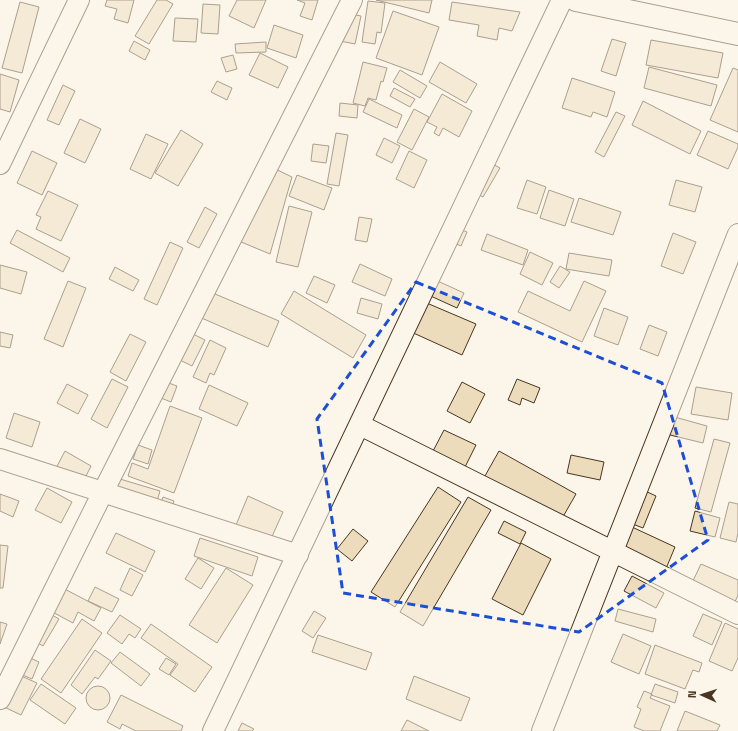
<svg xmlns="http://www.w3.org/2000/svg" width="738" height="731" font-family="'Space Grotesk',sans-serif">
  <style>
    .building { fill: #ecdcbc; stroke: #4a3520 }
    .lines { fill: none; stroke-linecap: round; stroke-linejoin: round }
    .street-casing { stroke: #4a3520; stroke-width: 22 }
    .secondary-casing { stroke: #4a3520; stroke-width: 24 }
    .street { stroke: #fbf6e9; stroke-width: 20 }
    .secondary { stroke: #fbf6e9; stroke-width: 22 }
    .marked { fill: none; stroke: #1d4ed8; stroke-width: 3; stroke-dasharray: 8 5; stroke-linejoin: round }
  </style>
  <rect width="100%" height="100%" fill="#fbf6e9"/>
  <path class="building" d="M107 0H134L128 23 114 19 117 9 105 6Z
    M157 0H166L173 4 149 44 135 36Z
    M237 0H266L254 28 229 16Z
    M297 0H318L312 20 300 16 305 3Z
    M376 0H432L429 13Z
    M368 1 385 3 381 33 377 32 375 44 362 42Z
    M20 2 39 7 22 73 2 68Z
    M452 2 520 12 512 31 499 28 497 40 477 36 479 25 449 20Z
    M203 4 220 5 218 34 201 33Z
    M393 11 439 27 422 75 376 58Z
    M341 12 361 16 355 44 335 40Z
    M175 18 198 19 196 42 173 41Z
    M274 25 303 35 296 58 267 48Z
    M612 39 626 43 616 76 601 71Z
    M651 40 723 53 718 78 646 65Z
    M134 41 150 50 145 60 129 51Z
    M266 42V52L236 53 235 44Z
    M260 53 288 67 278 88 249 75Z
    M233 55 237 69 226 72 221 58Z
    M363 62 387 68 383 82 381 81 376 100 368 98 365 106 353 103Z
    M440 62 477 84 466 103 429 82Z
    M649 67 717 85 711 106 644 88Z
    M733 68 738 70V132L710 120Z
    M400 70 427 86 420 98 393 82Z
    M0 74 19 80 10 112 0 109Z
    M572 78 615 92 607 117 593 112 591 117 562 108Z
    M217 81 232 88 227 100 211 92Z
    M63 85 75 91 59 125 47 120Z
    M394 88 415 99 410 107 390 96Z
    M442 94 472 111 459 137 443 128 439 136 434 133 437 127 427 122Z
    M369 99 402 115 397 128 363 112Z
    M643 101 701 131 690 154 632 125Z
    M340 103 358 105 357 118 339 116Z
    M414 109 429 117 412 150 397 142Z
    M616 112 625 116 604 157 595 152Z
    M80 119 101 129 85 163 64 153Z
    M181 130 203 144 178 186 155 173Z
    M708 131 738 144V147L728 169 697 155Z
    M336 133 348 135 339 186 327 184Z
    M146 134 168 144 151 179 130 169Z
    M384 138 400 146 392 163 376 155Z
    M313 144 329 146 326 163 311 161Z
    M32 151 57 163 42 195 17 183Z
    M409 151 427 160 414 188 396 179Z
    M487 161 500 168 483 197 470 190Z
    M267 165 292 177 270 254 234 239Z
    M297 175 332 188 324 210 289 196Z
    M527 180 546 187 537 214 517 208Z
    M676 180 702 187 695 212 669 205Z
    M549 190 574 199 565 226 540 218Z
    M48 191 78 205 61 241 36 229 41 217 36 215Z
    M579 198 621 212 613 235 571 222Z
    M289 206 312 212 298 267 276 262Z
    M205 207 217 214 199 248 187 242Z
    M359 217 372 219 367 242 355 240Z
    M450 225 467 232 461 246 444 239Z
    M17 230 70 258 63 272 10 243Z
    M673 233 696 242 683 274 661 266Z
    M487 234 528 250 523 265 481 250Z
    M170 242 183 248 157 305 144 299Z
    M530 252 553 263 542 285 520 274Z
    M569 253 612 260 609 276 566 269Z
    M360 264 392 279 385 296 352 282Z
    M0 265 27 272 21 294 0 288Z
    M560 266 570 272 559 288 550 282Z
    M115 267 139 280 133 291 109 279Z
    M314 276 335 285 327 303 306 293Z
    M431 278 464 293 457 308 424 293Z
    M68 281 86 288 63 347 44 339Z
    M584 281 606 291 582 342 518 312 528 291 570 311Z
    M208 291 279 321 268 347 197 316Z
    M294 291 366 335 353 358 281 314Z
    M361 298 382 304 378 319 357 313Z
    M422 301 476 324 462 355 409 331Z
    M604 308 628 317 618 345 594 336Z
    M649 325 667 332 658 356 640 349Z
    M0 332 13 335 10 348 0 346Z
    M189 332 205 340 192 366 176 358Z
    M130 334 146 342 126 381 110 372Z
    M210 340 226 348 214 375 210 373 206 383 193 377Z
    M112 379 128 387 107 428 91 419Z
    M517 379 540 388 534 403 522 398 520 405 508 400Z
    M166 382 177 386 171 402 161 398Z
    M462 382 485 394 470 423 447 411Z
    M67 384 88 395 78 414 57 403Z
    M209 385 248 403 237 426 199 409Z
    M696 387 732 393 728 420 691 414Z
    M170 406 202 418 174 493 128 476 132 463 148 469Z
    M14 413 40 422 32 447 6 438Z
    M671 416 707 426 703 443 666 434Z
    M444 430 476 445 464 469 432 453Z
    M714 439 730 443 711 512 695 508Z
    M138 445 152 450 148 464 133 459Z
    M65 451 91 466 81 486 54 472Z
    M499 451 576 494 560 522 481 483Z
    M571 455 604 462 600 480 567 473Z
    M110 476 160 491 155 508 106 491Z
    M438 487 461 502 395 607 371 592Z
    M47 488 72 502 61 523 35 510Z
    M643 490 656 496 643 528 630 523Z
    M0 494 19 501 13 517 0 511Z
    M248 496 283 512 270 541 236 525Z
    M163 497 174 501 170 512 159 507Z
    M468 497 491 510 423 626 400 612Z
    M729 502 738 504V533L736 542 720 538Z
    M695 511 720 518 715 537 690 531Z
    M504 521 526 532 520 544 498 533Z
    M632 527 675 547 665 571 621 551Z
    M353 529 368 541 352 561 337 549Z
    M116 533 155 551 145 572 106 553Z
    M200 538 258 557 252 576 194 556Z
    M521 543 551 559 523 615 492 599Z
    M0 545 8 546 3 588H0Z
    M198 558 214 568 201 589 185 579Z
    M701 564 738 580V595L734 604 691 585Z
    M130 568 143 575 132 596 120 590Z
    M226 568 253 585 217 643 189 625Z
    M632 576 664 593 656 608 624 591Z
    M55 584 101 608 94 621 78 612 73 623 43 607Z
    M95 587 119 599 112 612 88 601Z
    M42 609 59 619 43 646 26 636Z
    M618 609 656 619 653 632 615 621Z
    M314 611 326 618 313 638 302 631Z
    M703 614 722 622 712 645 693 636Z
    M120 615 141 629 135 638 129 634 122 644 107 633Z
    M82 619 102 633 61 693 41 679Z
    M0 622 7 624 0 644Z
    M725 623 738 629V658L732 671 709 661Z
    M151 624 212 667 195 692 170 675 178 664 141 638Z
    M623 634 651 646 639 674 611 662Z
    M318 635 372 653 366 670 312 652Z
    M655 645 702 663 699 672 693 670 685 689 645 674Z
    M95 650 111 661 98 679 95 677 82 694 71 685Z
    M120 652 150 674 141 686 111 663Z
    M19 653 39 662 32 679 11 670Z
    M166 658 176 664 169 675 159 669Z
    M19 675 37 683 21 715 4 707Z
    M414 676 470 698 461 721 406 699Z
    M41 684 76 708 65 724 30 700Z
    M655 684 678 692 675 703 651 695Z
    M86 698a12 12 0 1 1 24 0a12 12 0 1 1-24 0Z
    M644 691 652 694 650 698 670 706 660 731H644L634 727 641 709 637 707Z
    M121 695 183 726 181 731H136L122 724 120 729 107 722Z
    M685 711 720 725 717 731H677Z
    M407 720 429 731H401Z
    M242 723 254 729 252 731H238Z"/>
  <g class="lines">
    <g class="street-casing">
      <path id="street" d="M0 164 79 0
        M360 425 738 614
        M0 459 298 555
        M0 699 103 492 352 0
        M213 731 562 0
        M542 731 738 234"/>
    </g>
    <g class="secondary-casing">
      <path id="secondary" d="M576 0 738 34"/>
    </g>
    <use href="#street" class="street"/>
    <use href="#secondary" class="secondary"/>
  </g>
  <path d="M0 0H738V731H0ZM416 282 662 383 708 540 579 632 343 593 317 419Z" fill="#fbf6e9" fill-opacity=".55" fill-rule="evenodd"/>
  <path class="marked" d="M416 282 662 383 708 540 579 632 343 593 317 419Z"/>
  <g transform="translate(702 695) rotate(273)" stroke="#fbf6e9" stroke-width="3" paint-order="stroke">
  <path d="M0-3L7 15L0 10L-7 15Z" fill="#4a3520"/>
  <text y="-6" font-size="11" font-weight="bold" text-anchor="middle" fill="#4a3520">N</text>
  </g>
</svg>
